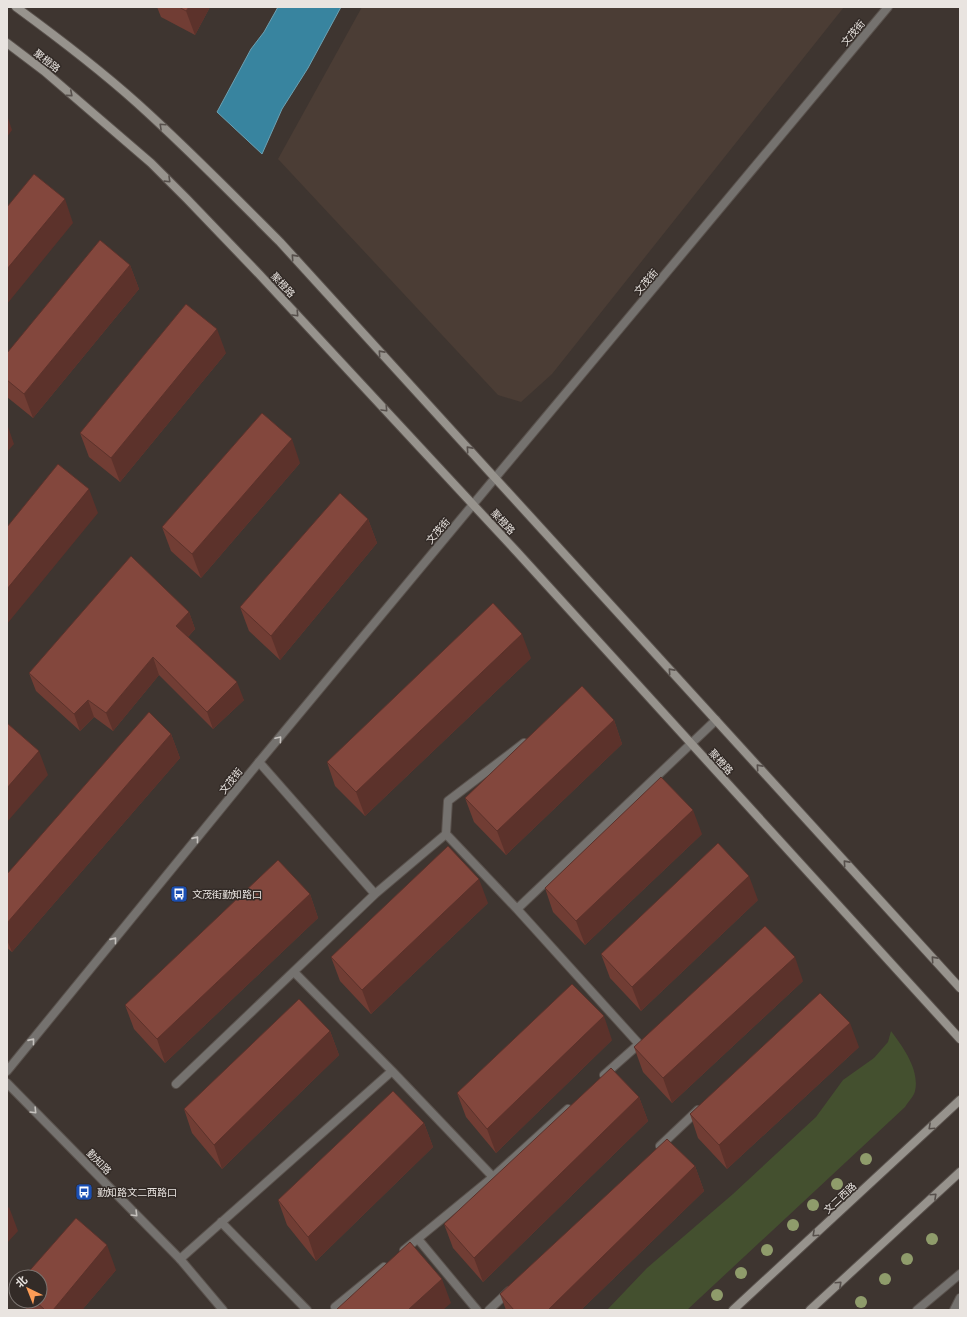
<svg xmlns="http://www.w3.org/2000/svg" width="967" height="1317" font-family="Roboto,'Noto Sans SC',sans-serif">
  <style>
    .built { fill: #4b3d35 }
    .green { fill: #44502f }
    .water { fill: #38849f; stroke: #6da1b2 }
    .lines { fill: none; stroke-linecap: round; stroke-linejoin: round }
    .lane-casing { stroke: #59514c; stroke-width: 10 }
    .street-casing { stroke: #59514c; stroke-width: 10 }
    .secondary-casing { stroke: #59514c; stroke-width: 10 }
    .lane { stroke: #75726f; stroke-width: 8 }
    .street { stroke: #75726f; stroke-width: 8 }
    .secondary { stroke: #97938d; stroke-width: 8 }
    .tree { fill: #8f9c6b }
    .wall { fill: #713d34 }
    .shaded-wall { fill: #5c322b }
    .building { fill: #83473d; stroke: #5c322b }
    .oneway { stroke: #564f4b }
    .oneway2 { stroke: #c6c2be }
    .labels { text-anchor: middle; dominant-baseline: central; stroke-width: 3; stroke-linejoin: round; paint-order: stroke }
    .street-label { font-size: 10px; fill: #e9e4e0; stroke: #332b27 }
    .poi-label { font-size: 10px; fill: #e9e4e0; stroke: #332b27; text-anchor: start }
  </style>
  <rect width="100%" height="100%" fill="#3e3530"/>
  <path class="built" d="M362 7H844L552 374 521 402 498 395 278 159Z"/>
  <path class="green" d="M891 1031C903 1047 920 1070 915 1091 914 1096 908 1102 905 1107L687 1310H607L647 1268 733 1194 816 1117 843 1080 874 1058 888 1042Z"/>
  <path class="water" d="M278 7H341L308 68 282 109 262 154 217 112 251 49 264 32Z"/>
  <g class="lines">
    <g class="lane-casing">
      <path id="lane" d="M495 478 888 7
        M446 834 517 909 716 720
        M375 894 446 834 448 801 524 743
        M517 909 639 1044 604 1075
        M294 972 392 1071
        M176 1084 375 894 259 762
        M660 1146 698 1110
        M221 1222 307 1310
        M418 1239 477 1310
        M404 1250 493 1177
        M180 1259 392 1071 493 1177 568 1109
        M335 1307 384 1267
        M489 1310 509 1291
        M917 1310 960 1274
        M954 1310 960 1298"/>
    </g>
    <g class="street-casing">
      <path id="street" d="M7 1071 259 762 495 478
        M7 1083 180 1259 223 1310"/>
    </g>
    <g class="secondary-casing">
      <path id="secondary" d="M16 7C57 37 98 68 137 103 187 148 233 195 280 242L960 988
        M7 43 44 71 151 163 187 199 259 274 517 552 960 1039
        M733 1310 960 1100
        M810 1310 960 1172"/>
    </g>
    <use href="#lane" class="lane"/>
    <use href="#street" class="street"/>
    <use href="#secondary" class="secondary"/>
  </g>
  <g class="tree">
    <circle cx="866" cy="1159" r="6"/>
    <circle cx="837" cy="1184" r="6"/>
    <circle cx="813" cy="1205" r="6"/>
    <circle cx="793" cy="1225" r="6"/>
    <circle cx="932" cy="1239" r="6"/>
    <circle cx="767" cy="1250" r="6"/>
    <circle cx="907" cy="1259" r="6"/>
    <circle cx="741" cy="1273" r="6"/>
    <circle cx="885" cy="1279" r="6"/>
    <circle cx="717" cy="1295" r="6"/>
    <circle cx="861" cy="1302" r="6"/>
  </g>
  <path class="wall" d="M157 7H210L195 35 161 17Z
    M130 265 139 289 33 418 7 397V353Z
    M226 353 120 482 89 457 80 433Z
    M300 463 201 578 171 551 162 527Z
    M368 519 377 543 280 660 249 631 240 607Z
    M189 612 195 629 188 637 244 700 213 729 159 675 113 731 94 717 80 731 36 691 29 673Z
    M531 658 365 816 335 786 327 762Z
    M614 720 622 744 506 855 474 822 465 798Z
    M171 734 180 758 12 952 7 948V874Z
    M702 834 585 945 553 912 545 888Z
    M310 894 318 918 165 1063 134 1029 125 1005Z
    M758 900 641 1011 610 978 601 954Z
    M488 903 371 1014 340 981 331 957Z
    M803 981 672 1103 643 1072 634 1047Z
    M330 1031 339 1055 222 1169 192 1133 184 1109Z
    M612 1040 496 1153 466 1117 457 1093Z
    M859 1047 727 1169 698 1138 690 1114Z
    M639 1097 648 1121 483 1282 453 1248 444 1224Z
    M424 1123 433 1147 316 1261 287 1225 278 1200Z
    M695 1166 704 1191 581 1310H506L500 1294Z
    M116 1270 82 1310H28L26 1309 23 1301H40Z"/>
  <path class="shaded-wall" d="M189 7H210L195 35 186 11Z
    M7 115 12 130 7 137Z
    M65 199 73 223 7 304V269Z
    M130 265 139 289 33 418 24 394Z
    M217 329 226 353 120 482 111 458Z
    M7 424 14 444 7 452Z
    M292 439 300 463 201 578 192 554Z
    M89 489 98 513 7 624V589Z
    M368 519 377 543 280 660 271 636Z
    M189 612 195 629 182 643 176 626Z
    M522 634 531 658 365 816 356 792Z
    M153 657 159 675 113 731 106 713Z
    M237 682 244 700 213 729 207 712Z
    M88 700 94 717 80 731 74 714Z
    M614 720 622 744 506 855 497 831Z
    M171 734 180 758 12 952 7 940V923Z
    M39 751 48 775 7 822V788Z
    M693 810 702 834 585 945 576 921Z
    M749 876 758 900 641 1011 632 987Z
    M479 879 488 903 371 1014 362 990Z
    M310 894 318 918 165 1063 157 1039Z
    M795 957 803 981 672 1103 663 1078Z
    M604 1016 612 1040 496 1153 487 1129Z
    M850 1023 859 1047 727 1169 719 1145Z
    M330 1031 339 1055 222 1169 214 1145Z
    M639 1097 648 1121 483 1282 474 1258Z
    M424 1123 433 1147 316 1261 308 1237Z
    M695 1166 704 1191 581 1310H548Z
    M9 1207 18 1231 7 1243V1209Z
    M107 1245 116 1270 82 1310H53Z
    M442 1279 451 1303 443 1310H408Z"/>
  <path class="building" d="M179 7H189L186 11Z
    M34 174 65 199 7 269V207Z
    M100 240 130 265 24 394 7 380V353Z
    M186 304 217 329 111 458 80 433Z
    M262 413 292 439 192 554 162 527Z
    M58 464 89 489 7 589V527Z
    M340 493 368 519 271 636 240 607Z
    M131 556 189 612 176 626 237 682 207 712 153 657 106 713 88 700 74 714 29 673Z
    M493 603 522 634 356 792 327 762Z
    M582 686 614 720 497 831 465 798Z
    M149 712 171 734 7 923V874Z
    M7 723 39 751 7 788Z
    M661 777 693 810 576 921 545 888Z
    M718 843 749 876 632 987 601 954Z
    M448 846 479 879 362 990 331 957Z
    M278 860 310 894 157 1039 125 1005Z
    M765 926 795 957 663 1078 634 1047Z
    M572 984 604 1016 487 1129 457 1093Z
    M820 993 850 1023 719 1145 690 1114Z
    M299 999 330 1031 214 1145 184 1109Z
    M611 1068 639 1097 474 1258 444 1224Z
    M393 1091 424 1123 308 1237 278 1200Z
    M667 1139 695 1166 548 1310H514L500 1294Z
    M76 1218 107 1245 53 1310H45L35 1301H40V1277H24Z
    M410 1242 442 1279 408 1310H336Z"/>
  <defs><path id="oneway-chevron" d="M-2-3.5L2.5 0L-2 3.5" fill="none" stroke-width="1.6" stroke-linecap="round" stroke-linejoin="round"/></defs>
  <g class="oneway">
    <use href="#oneway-chevron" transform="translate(70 94) rotate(41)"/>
    <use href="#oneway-chevron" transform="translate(162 126) rotate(-137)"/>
    <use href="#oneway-chevron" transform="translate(168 180) rotate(44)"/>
    <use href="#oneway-chevron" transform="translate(294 257) rotate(-132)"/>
    <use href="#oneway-chevron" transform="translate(296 314) rotate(47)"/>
    <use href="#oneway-chevron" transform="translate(381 353) rotate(-132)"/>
    <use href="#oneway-chevron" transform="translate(385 409) rotate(47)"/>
    <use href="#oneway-chevron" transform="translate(469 449) rotate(-132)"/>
    <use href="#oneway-chevron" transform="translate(671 671) rotate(-132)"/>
    <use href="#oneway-chevron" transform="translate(759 767) rotate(-132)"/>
    <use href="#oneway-chevron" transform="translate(846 863) rotate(-132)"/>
    <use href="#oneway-chevron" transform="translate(934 959) rotate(-132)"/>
    <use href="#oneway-chevron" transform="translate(931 1127) rotate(137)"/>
    <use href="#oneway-chevron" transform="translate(934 1196) rotate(-43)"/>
    <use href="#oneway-chevron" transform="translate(815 1234) rotate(137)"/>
    <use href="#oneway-chevron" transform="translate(839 1284) rotate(-43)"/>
  </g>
  <g class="oneway2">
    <use href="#oneway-chevron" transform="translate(279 739) rotate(-50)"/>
    <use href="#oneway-chevron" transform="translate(196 839) rotate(-51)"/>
    <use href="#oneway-chevron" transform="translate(114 940) rotate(-51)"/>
    <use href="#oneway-chevron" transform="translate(32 1041) rotate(-51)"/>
    <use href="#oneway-chevron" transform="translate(34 1111) rotate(46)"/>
    <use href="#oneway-chevron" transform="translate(135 1214) rotate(45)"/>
  </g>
  <defs>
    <g id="bus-square" transform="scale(0.9)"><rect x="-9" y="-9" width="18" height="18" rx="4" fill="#1a4fb4" stroke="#332b27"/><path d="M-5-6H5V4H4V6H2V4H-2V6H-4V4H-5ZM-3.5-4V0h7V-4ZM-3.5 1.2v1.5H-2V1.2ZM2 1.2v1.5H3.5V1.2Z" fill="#fff"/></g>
  </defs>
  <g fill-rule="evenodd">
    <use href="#bus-square" x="179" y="894"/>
    <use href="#bus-square" x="84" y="1192"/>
  </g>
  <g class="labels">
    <g class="street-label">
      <text transform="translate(853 33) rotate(-50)">文茂街</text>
      <text transform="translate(47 61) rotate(38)">聚橙路</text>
      <text transform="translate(646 282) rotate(-50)">文茂街</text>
      <text transform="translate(283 285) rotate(47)">聚橙路</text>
      <text transform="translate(503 522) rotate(47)">聚橙路</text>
      <text transform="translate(438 531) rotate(-50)">文茂街</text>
      <text transform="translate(721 762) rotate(48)">聚橙路</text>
      <text transform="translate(231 781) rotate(-51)">文茂街</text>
      <text transform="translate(99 1162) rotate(46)">勤知路</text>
      <text transform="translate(840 1198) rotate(-43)">文二西路</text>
    </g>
    <g class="poi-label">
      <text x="192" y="894">文茂街勤知路口</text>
      <text x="97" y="1192">勤知路文二西路口</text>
    </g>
  </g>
  <rect width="967" height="1317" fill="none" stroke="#e9e4e0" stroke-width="16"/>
  <g transform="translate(28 1289) rotate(317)"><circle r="19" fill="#332b27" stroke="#7c7571"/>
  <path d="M0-3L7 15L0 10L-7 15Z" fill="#fd9c56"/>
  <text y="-6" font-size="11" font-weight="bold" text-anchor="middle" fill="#e9e4e0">北</text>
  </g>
</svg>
